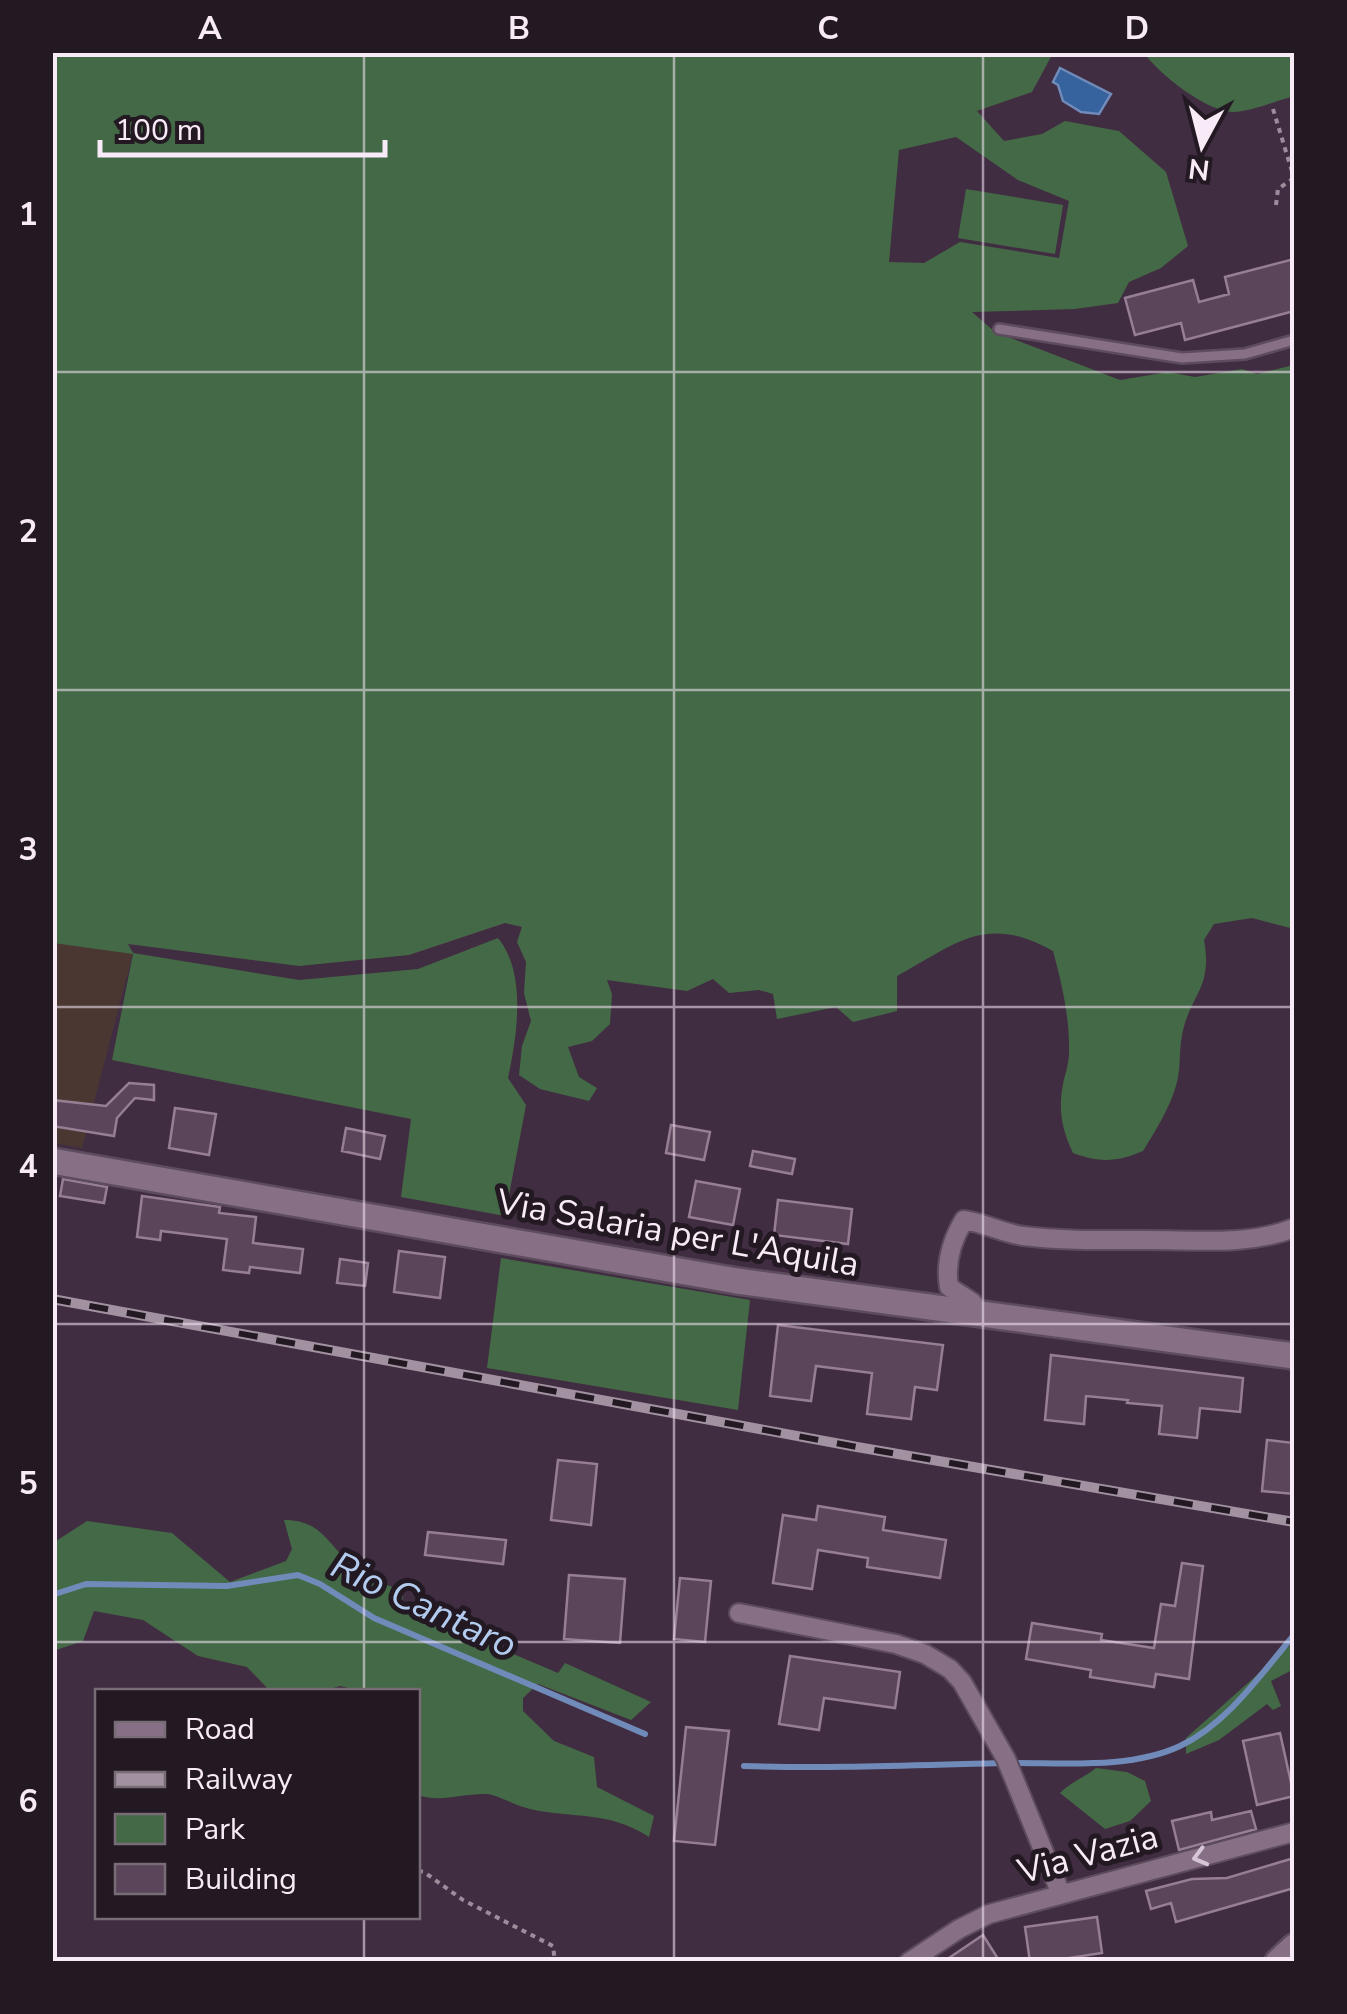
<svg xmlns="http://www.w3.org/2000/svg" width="1347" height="2014" font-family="'Nunito Sans',sans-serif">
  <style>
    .industrial { fill: #4b3731 }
    .green { fill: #446946; fill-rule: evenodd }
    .water { fill: #36629e; stroke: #708bb9; stroke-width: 2.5 }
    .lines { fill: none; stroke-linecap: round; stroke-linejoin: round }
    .stream { stroke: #708bb9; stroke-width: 6 }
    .building { fill: #5b455a; stroke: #967e95; stroke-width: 2.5 }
    .lane-casing { stroke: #5d4c5d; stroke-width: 14 }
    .street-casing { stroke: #5d4c5d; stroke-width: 22 }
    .secondary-casing { stroke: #5d4c5d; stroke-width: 30 }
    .path { stroke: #9d8c9c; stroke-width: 4; stroke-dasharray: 5 5; stroke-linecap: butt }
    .lane { stroke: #876f86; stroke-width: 9 }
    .street { stroke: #876f86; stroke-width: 18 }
    .secondary { stroke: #876f86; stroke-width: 25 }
    .rail-casing { stroke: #a191a1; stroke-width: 10 }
    .rail { stroke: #221922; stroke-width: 6; stroke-dasharray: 19; stroke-linecap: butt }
    .oneway { stroke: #d6c5d5 }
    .grid { fill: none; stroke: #f8eaf7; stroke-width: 2.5; stroke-opacity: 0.55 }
    .labels { text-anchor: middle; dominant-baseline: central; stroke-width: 10; stroke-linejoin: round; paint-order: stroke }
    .street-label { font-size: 35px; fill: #f8eaf7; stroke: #221922 }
    .water-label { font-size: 38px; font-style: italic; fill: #b2cbee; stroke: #221922 }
    .neatline { fill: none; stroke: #f8eaf7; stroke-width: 4 }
    .grid-label { font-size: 32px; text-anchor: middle; font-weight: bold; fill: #f8eaf7 }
  </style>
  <rect width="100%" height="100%" fill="#412d41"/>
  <path class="industrial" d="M52 943 133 953 82 1148 53 1143Z"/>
  <path class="green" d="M53 53H1053L1032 92 977 111 1004 141 1042 134 1065 121 1119 131 1166 172 1188 246 1161 268 1129 282 1118 303 1075 309 972 312 995 332 1120 380 1168 372 1195 377 1242 369 1257 374 1294 365V929L1252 918 1214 924 1204 940C1213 989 1190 994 1182 1035 1179 1050 1181 1066 1177 1082 1171 1106 1156 1130 1143 1151 1117 1162 1100 1163 1073 1153 1062 1130 1058 1110 1063 1084 1065 1074 1069 1064 1069 1053 1070 1019 1062 984 1053 951 985 913 956 944 897 976V1011L853 1022 836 1007 777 1019 773 994 759 990 729 993 713 979 687 991 607 980 612 994 610 1024 592 1041 568 1047 579 1077 597 1088 589 1101 540 1089 519 1075 522 1046 531 1021 524 993 526 962 517 942 522 927 505 923 409 955 299 966 128 944 133 953 299 980 418 969 498 938C527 973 517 1036 508 1078L526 1105 505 1216 401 1197 411 1119 112 1060 133 954 53 943ZM956 137 1018 180 1069 201 1059 258 960 242 924 263 889 262 899 150Z
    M1144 53H1294V96C1276 101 1252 111 1233 112 1207 112 1159 74 1144 53Z
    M966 189 1063 205 1055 254 958 238Z
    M501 1258 750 1300 738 1410 487 1368Z
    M284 1520C322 1520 327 1544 353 1566 367 1578 387 1584 403 1592L402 1607 558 1673 565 1663 651 1702 631 1720 538 1684 523 1698V1711L554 1741 594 1757 597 1787 654 1816 649 1837C607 1810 575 1819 530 1809 516 1806 498 1795 487 1794 463 1793 441 1803 418 1795V1692L362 1691 340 1686 323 1691H270L247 1667 198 1656 143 1620 94 1611 83 1641 53 1651V1543L87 1521 172 1533 230 1582 286 1561 292 1549Z
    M1294 1642V1669L1271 1681 1281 1706 1273 1710 1267 1704 1219 1740 1186 1754V1738Z
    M1096 1768 1127 1772 1145 1781 1151 1801 1130 1821 1105 1829 1060 1793C1072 1781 1084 1778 1096 1768Z"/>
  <path class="water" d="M1060 68 1111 94 1099 114 1081 112 1063 101 1058 85 1053 82Z"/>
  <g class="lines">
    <path class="stream" d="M52 1595 86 1584 227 1586 298 1575 320 1584 374 1618 645 1734
      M744 1766C831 1769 918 1765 1005 1763 1060 1762 1129 1770 1180 1746 1228 1723 1261 1674 1294 1635"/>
  </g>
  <path class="building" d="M1294 259V311L1185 340 1181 323 1135 335 1125 298 1193 280 1199 302 1229 294 1225 277Z
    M129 1083 154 1085V1100L135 1098 117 1118 114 1136 52 1126V1100L106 1106Z
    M175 1108 216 1114 209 1155 169 1148Z
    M671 1125 710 1132 704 1160 666 1153Z
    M346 1128 385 1136 380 1159 342 1151Z
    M753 1151 795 1159 792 1174 750 1166Z
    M63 1179 107 1187 104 1203 60 1196Z
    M696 1181 740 1189 733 1225 689 1217Z
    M142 1196 220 1207 219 1213 256 1217 253 1243 303 1249 300 1273 250 1267 249 1273 223 1270 227 1239 161 1231 160 1240 137 1237Z
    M778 1200 852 1209 848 1244 774 1235Z
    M399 1251 445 1257 440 1298 394 1292Z
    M340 1259 368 1263 365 1286 337 1283Z
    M778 1325 943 1345 937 1390 915 1387 911 1419 867 1414 872 1373 816 1366 811 1401 770 1396Z
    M1051 1355 1243 1378 1240 1412 1200 1408 1197 1438 1159 1434 1162 1406 1127 1403 1128 1400 1086 1396 1084 1424 1045 1420Z
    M1267 1440 1294 1443V1494L1262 1491Z
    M558 1460 597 1464 591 1525 551 1520Z
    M818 1506 885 1517 883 1530 946 1540 940 1578 867 1567 868 1558 818 1550 812 1589 773 1583 783 1515 816 1520Z
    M428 1532 506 1540 503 1564 425 1555Z
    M1182 1563 1203 1566 1189 1679 1156 1674 1154 1687 1090 1677 1091 1670 1026 1659 1032 1623 1102 1634 1101 1640 1154 1648 1161 1604 1175 1606Z
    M569 1575 625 1579 620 1643 564 1639Z
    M680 1578 711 1581 705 1642 674 1639Z
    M790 1656 900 1672 895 1708 824 1698 819 1730 779 1724Z
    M686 1727 729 1731 715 1845 674 1841Z
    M1280 1733 1294 1796 1257 1805 1243 1741Z
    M1251 1811 1256 1829 1179 1850 1172 1821 1211 1812 1212 1820Z
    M1294 1858V1888L1176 1922 1171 1903 1151 1909 1146 1891 1192 1879 1227 1878Z
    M1097 1917 1102 1953 1062 1959V1962H1030L1025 1927Z
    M983 1935 1000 1962H943Z"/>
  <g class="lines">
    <g class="lane-casing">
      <path id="lane" d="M999 329 1182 358 1245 354 1294 340"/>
    </g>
    <g class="street-casing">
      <path id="street" d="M981 1315 972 1302 949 1287C945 1263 952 1240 964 1220 985 1223 1002 1233 1023 1236 1064 1241 1106 1240 1148 1240 1197 1240 1248 1246 1294 1228
        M739 1613 896 1644 925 1654 950 1669 962 1682 1006 1759 1061 1894
        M909 1962 959 1929 989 1914 1294 1832"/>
    </g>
    <g class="secondary-casing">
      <path id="secondary" d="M52 1161 737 1281 1294 1356
        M1278 1962 1294 1947"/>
    </g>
    <path class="path" d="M1273 109 1294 178
      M1276 205 1278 189 1294 178
      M418 1871 424 1872 463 1900 553 1946 555 1962"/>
    <use href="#lane" class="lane"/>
    <use href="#street" class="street"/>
    <use href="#secondary" class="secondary"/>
    <g class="rail-casing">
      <path id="rail" d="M52 1299 857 1447 1294 1522"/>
    </g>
    <use href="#rail" class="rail"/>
  </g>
  <defs><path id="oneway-chevron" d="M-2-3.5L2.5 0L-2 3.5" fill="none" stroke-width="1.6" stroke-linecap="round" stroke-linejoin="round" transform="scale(2.5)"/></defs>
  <use class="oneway" href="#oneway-chevron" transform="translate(1200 1857) rotate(165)"/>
  <path class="grid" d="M364 52V1692M674 52V1962M983 52V1962M52 372H1294M52 690H1294M52 1007H1294M52 1324H1294M52 1642H1294M364 1916V1962"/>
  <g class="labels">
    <g class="street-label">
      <text transform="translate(678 1233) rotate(10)">Via Salaria per L'Aquila</text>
      <text transform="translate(1088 1854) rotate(-15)">Via Vazia</text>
    </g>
    <g class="water-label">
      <text transform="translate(424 1605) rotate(25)">Rio Cantaro</text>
    </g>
  </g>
  <rect width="1347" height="2014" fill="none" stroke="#221922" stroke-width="110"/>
  <rect x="95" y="1689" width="325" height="230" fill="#221922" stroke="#786d77" stroke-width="2.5"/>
  <rect x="115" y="1722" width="50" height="15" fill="#876f86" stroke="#786d77" stroke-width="2.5"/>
  <text x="185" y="1739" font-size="30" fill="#f8eaf7">Road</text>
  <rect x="115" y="1772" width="50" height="15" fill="#a191a1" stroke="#786d77" stroke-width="2.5"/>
  <text x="185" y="1789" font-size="30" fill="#f8eaf7">Railway</text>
  <rect x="115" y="1814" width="50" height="30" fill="#446946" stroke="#786d77" stroke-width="2.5"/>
  <text x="185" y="1839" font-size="30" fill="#f8eaf7">Park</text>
  <rect x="115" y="1864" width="50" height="30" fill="#5b455a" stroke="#786d77" stroke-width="2.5"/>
  <text x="185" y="1889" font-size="30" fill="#f8eaf7">Building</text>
  <g transform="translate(1202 145) rotate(187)" stroke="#221922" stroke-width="8" paint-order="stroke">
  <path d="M0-8L18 38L0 25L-18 38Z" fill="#f8eaf7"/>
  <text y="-15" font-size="28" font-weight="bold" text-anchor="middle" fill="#f8eaf7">N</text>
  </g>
  <path d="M100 140v15h285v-15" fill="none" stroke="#f8eaf7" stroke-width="5"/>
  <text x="115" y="140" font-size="30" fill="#f8eaf7" stroke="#221922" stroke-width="8" paint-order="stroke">100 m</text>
  <rect x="55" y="55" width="1237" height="1904" class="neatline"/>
  <g class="grid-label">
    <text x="210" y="39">A</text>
    <text x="519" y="39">B</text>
    <text x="828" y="39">C</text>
    <text x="1137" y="39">D</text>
    <text x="28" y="225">1</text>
    <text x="28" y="542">2</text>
    <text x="28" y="860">3</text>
    <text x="28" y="1177">4</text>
    <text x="28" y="1494">5</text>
    <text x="28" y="1812">6</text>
  </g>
</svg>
